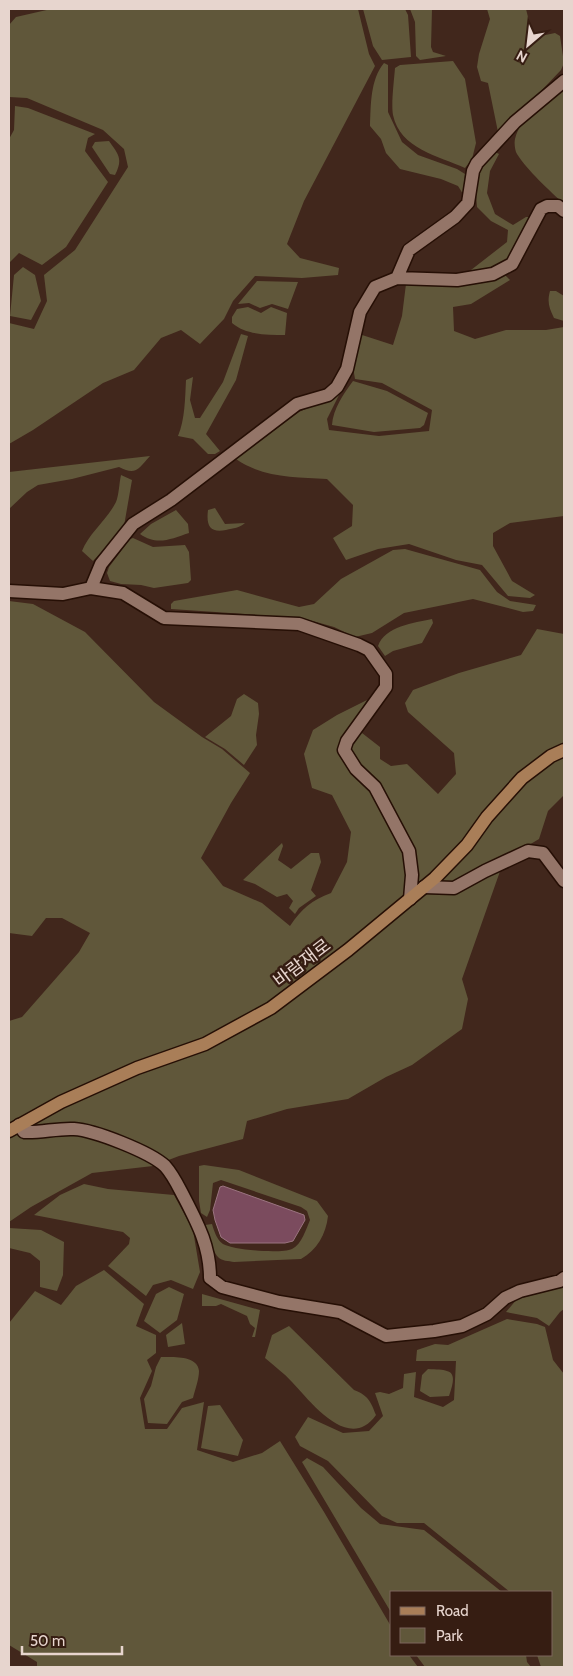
<svg xmlns="http://www.w3.org/2000/svg" width="573" height="1676" font-family="Cabin,'Noto Sans KR',sans-serif">
  <style>
    .green { fill: #60573a }
    .water { fill: #7b4b5e; stroke: #9b7480 }
    .lines { fill: none; stroke-linecap: round; stroke-linejoin: round }
    .street-casing { stroke: #260f05; stroke-width: 15 }
    .secondary-casing { stroke: #260f05; stroke-width: 15 }
    .street { stroke: #947568; stroke-width: 12 }
    .secondary { stroke: #a97e58; stroke-width: 12 }
    .labels { text-anchor: middle; dominant-baseline: central; stroke-width: 5; stroke-linejoin: round; paint-order: stroke }
    .street-label { font-size: 18px; fill: #e7d5ce; stroke: #361d12 }
  </style>
  <rect width="100%" height="100%" fill="#41271c"/>
  <path class="green" d="M51 9H358L369 54 375 66 304 201 287 244 300 258 339 268 338 275 302 278 255 276 233 301 224 319 200 344 181 330 161 338 134 370 103 383 33 430 9 444V323L34 329 47 301 44 275 75 250 128 167 124 149 103 130 27 98 9 97V25L16 17Z
    M363 9H405L408 15 411 57 382 60 373 46Z
    M410 9H432L431 47 433 52 446 56 420 60 416 56 415 22Z
    M487 9H526L531 29 536 37 555 33 560 36 564 63 561 70 522 111 498 132 488 83 481 81 477 67 479 54 490 19Z
    M453 61 465 79 476 143 472 159 465 168C439 156 400 149 393 115 391 104 394 81 395 68L400 65Z
    M384 63 388 65V112L402 142 418 155 457 169 465 174 463 194 458 186 441 179 400 169 386 153 381 139 370 126C371 105 370 80 384 63Z
    M564 87V204C550 191 527 170 517 154 515 151 514 143 515 139 520 116 547 101 564 87Z
    M15 106 28 108 95 134 88 138 85 151 108 182 66 247 42 265 19 253 9 263V139L14 130Z
    M109 141C119 155 123 159 115 175L110 174 92 147 95 142Z
    M495 152 499 154 490 171 487 193 495 214 513 225 526 217H530L523 236 503 265 468 275 471 270 507 242 508 230 491 221 477 207C475 179 473 171 495 152Z
    M23 267 35 275 41 301 31 320 10 316 14 275Z
    M505 275 510 280 471 304 453 307 454 331 475 339 506 330H546L564 327V516L510 523 493 533V546L512 581 535 595 530 598 508 596 482 565 456 560 409 544 378 549 346 560 333 538 352 526 353 505 327 479C295 477 263 478 236 459L299 412 340 393 327 419 329 430 379 436 429 431 432 410 382 383 355 379 353 367 359 334 393 345 402 316 406 284Z
    M257 281 298 282 288 309 272 304 260 308 249 303 238 304Z
    M550 291H556L564 296V321L554 318C549 308 547 302 550 291Z
    M248 307 261 313 271 307 287 313 285 335C267 335 246 335 232 323V317L237 309Z
    M241 334 248 336 236 380 206 434 220 451 215 454H208L193 439 178 436C185 419 185 399 186 380L193 377 190 400 195 418H200L223 382Z
    M353 381 387 391 428 413 424 425 420 428 374 432 332 425C333 409 344 393 353 381Z
    M150 456C138 469 136 476 119 467L72 479 38 485 27 492 9 509V472Z
    M121 475 132 480 124 526 120 533 93 561 82 551C89 533 107 520 116 502 119 495 119 484 121 475Z
    M215 508 225 524 245 523C239 528 234 528 226 530 210 533 206 526 208 510Z
    M176 510 188 524 189 533C171 539 157 546 140 534L151 524Z
    M133 538 153 547 185 545 189 552 191 580 188 583 154 588 141 585 121 584 110 581 107 573 109 567 130 539Z
    M405 549 480 570 497 592 510 601 536 605 533 611 523 612 473 599 404 613 372 633 355 637 334 627 302 618 171 609V604L174 601 237 590 299 607 314 604 341 579 393 550Z
    M9 601 33 604 85 632 154 702 202 737 222 749 250 773 231 803 201 858 223 886 262 903 290 926C301 909 312 900 331 893L347 862 351 832 332 795 312 788 304 754 313 730 337 715 367 700 353 726 380 747V759L391 766 407 764 438 794 456 774 454 753 408 712 405 703 413 690 459 673 521 655 537 629 564 634V795L548 811 539 839 504 860 462 979 468 999 462 1029 412 1065 386 1077 348 1099 287 1109 247 1121 243 1139 179 1156 153 1166 92 1173 31 1207 9 1222V1021L22 1017 79 952 90 933 62 918H46L32 936 9 933Z
    M432 619 433 623 422 643 393 651 385 656 378 646C385 626 414 623 432 619Z
    M244 694 258 703 259 714 256 735 257 745 244 765 225 749 205 737 231 716 237 699Z
    M282 843 283 846 278 860 291 869 311 853H319L321 862 311 890 316 896 299 908 295 914 289 908 293 901 287 894 277 897 255 884 243 880Z
    M204 1165 239 1170 317 1201 328 1216C326 1234 317 1250 301 1259L234 1262C229 1261 221 1261 218 1257 213 1251 205 1233 205 1225L212 1224C214 1231 217 1240 223 1244 233 1250 281 1254 292 1249 302 1244 306 1229 310 1220L307 1211 301 1207 221 1180 213 1183 210 1210 207 1217 201 1213 199 1201V1166Z
    M84 1184 108 1189 174 1195 193 1230 200 1272 193 1289 171 1280 153 1285 146 1296 108 1266 129 1244 130 1238 123 1232 34 1215 60 1195Z
    M9 1228 41 1230 64 1242 63 1275 57 1291 40 1287V1261L30 1253 9 1248Z
    M104 1270 144 1304 136 1326 156 1335V1353L147 1360 152 1371 140 1398 145 1429H167L182 1408 204 1402 197 1450 233 1462 262 1453 280 1441 324 1512 392 1628V1655H409L418 1667H37V1662L9 1645V1323L35 1291 61 1305 76 1286Z
    M169 1287 184 1294 177 1320 160 1333 144 1321 156 1294Z
    M564 1287V1309L560 1312 549 1326 537 1318 506 1312 517 1299Z
    M202 1294 260 1310 255 1337H252L255 1328 250 1324 247 1316 221 1304 216 1306H202Z
    M507 1319 537 1324 545 1327 553 1360 564 1374V1667H541L537 1655H552V1592H510L424 1523H397L382 1516 328 1461 300 1446 295 1437 308 1417 343 1433 369 1431 383 1416 375 1393 380 1392 389 1394 403 1388 404 1374 416 1372 414 1397 443 1407 454 1400 456 1361H416L417 1350 435 1344 448 1345Z
    M182 1323 185 1344 168 1347 166 1335Z
    M289 1326 354 1390C368 1395 371 1402 376 1415 349 1453 311 1402 292 1382 284 1373 274 1366 265 1358L272 1335Z
    M161 1357C172 1357 198 1355 199 1371 199 1379 195 1390 193 1398L182 1402 167 1424 148 1423 144 1399 151 1386 156 1367Z
    M428 1369C452 1370 458 1370 449 1396L430 1397 420 1391 422 1375Z
    M220 1405 243 1440 238 1456 201 1448 208 1406Z
    M307 1458 323 1467 361 1508 380 1524 424 1530 502 1592H392V1614L302 1462Z
    M416 1655H526L527 1662 531 1667H425Z"/>
  <path class="water" d="M223 1186 304 1215 305 1220 293 1241 285 1243H230L221 1237 215 1220 213 1210 220 1187Z"/>
  <g class="lines">
    <g class="street-casing">
      <path id="street" d="M397 278 409 250 455 217 468 203 473 171 477 163 515 122 564 81
        M91 588 101 564 133 524 171 500 297 404 328 395 337 387 347 369 360 312 375 287 397 278 457 280 493 274 512 264 541 209 547 206H558L564 211
        M9 591 63 594 91 588 123 593 164 618 299 624 359 645 369 650 386 674V687L347 741 344 750 356 769 375 787 409 851 412 875 410 899
        M424 887 454 888 485 871 528 851 543 853 564 881
        M19 1125 24 1132C41 1133 57 1128 74 1129 94 1130 150 1152 165 1166 174 1176 179 1188 185 1199 199 1226 210 1248 210 1278L222 1287 279 1302 340 1312 386 1336 434 1331 462 1326 487 1314 505 1298 520 1291 560 1281 564 1278"/>
    </g>
    <g class="secondary-casing">
      <path id="secondary" d="M9 1131 61 1102 137 1068 205 1044 271 1008 348 950 435 878 467 845 487 817 522 778 551 756 564 750"/>
    </g>
    <use href="#street" class="street"/>
    <use href="#secondary" class="secondary"/>
  </g>
  <g class="labels">
    <g class="street-label">
      <text transform="translate(302 963) rotate(-37)">바람재로</text>
    </g>
  </g>
  <rect width="573" height="1676" fill="none" stroke="#e7d5ce" stroke-width="20"/>
  <rect x="390" y="1591" width="162" height="65" fill="#361d12" stroke="#7d675d"/>
  <rect x="400" y="1607" width="25" height="8" fill="#a97e58" stroke="#7d675d"/>
  <text x="436" y="1616" font-size="15" fill="#e7d5ce">Road</text>
  <rect x="400" y="1628" width="25" height="15" fill="#60573a" stroke="#7d675d"/>
  <text x="436" y="1641" font-size="15" fill="#e7d5ce">Park</text>
  <g transform="translate(528 45) rotate(208)" stroke="#361d12" stroke-width="4" paint-order="stroke">
  <path d="M0-4L9 19L0 12L-9 19Z" fill="#e7d5ce"/>
  <text y="-8" font-size="14" font-weight="bold" text-anchor="middle" fill="#e7d5ce">N</text>
  </g>
  <path d="M22 1646v8h100v-8" fill="none" stroke="#e7d5ce" stroke-width="2.5"/>
  <text x="30" y="1646" font-size="15" fill="#e7d5ce" stroke="#361d12" stroke-width="4" paint-order="stroke">50 m</text>
</svg>
